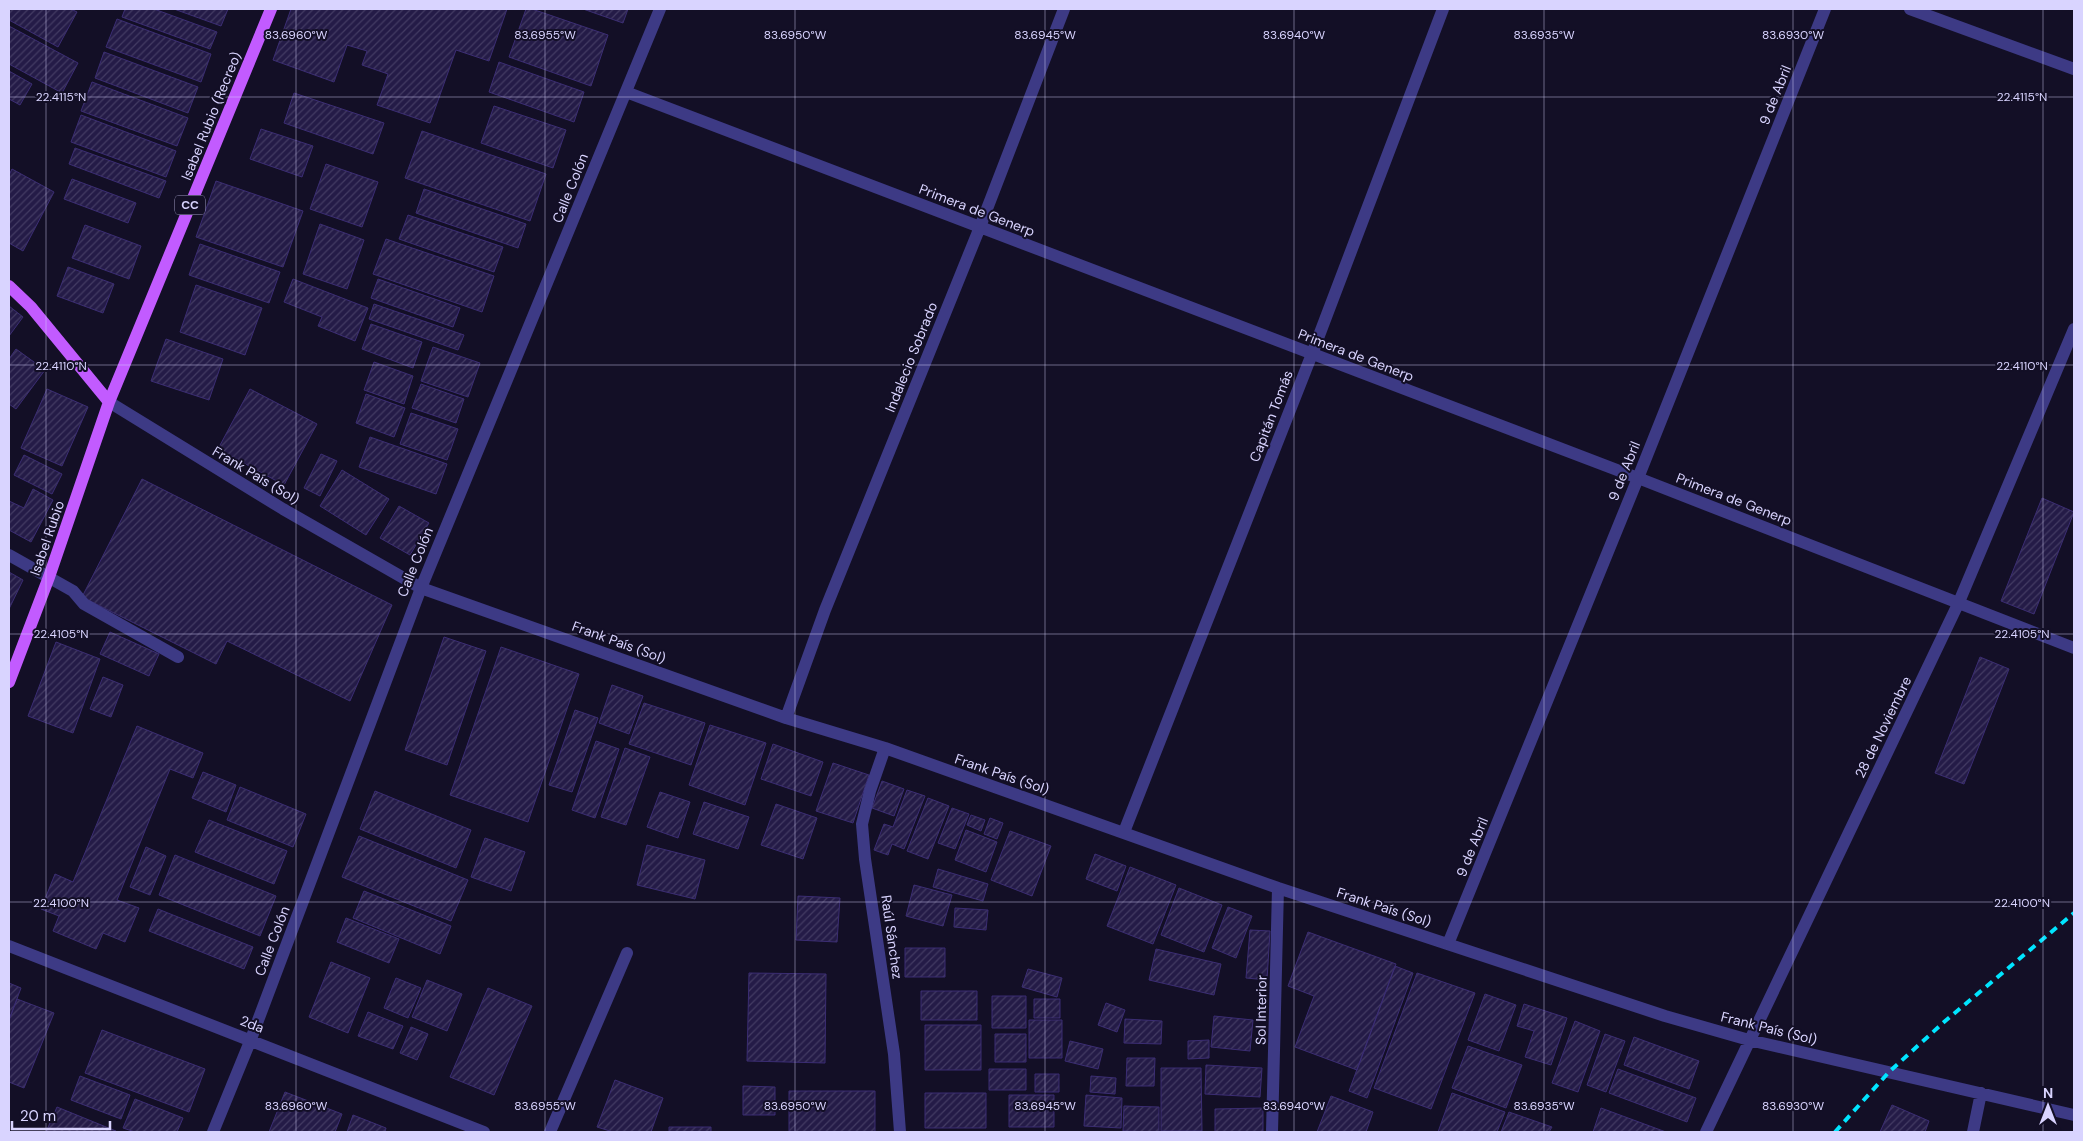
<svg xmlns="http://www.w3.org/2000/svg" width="2083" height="1141" font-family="'DM Sans',sans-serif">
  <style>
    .building { fill: url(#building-hatch); stroke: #3b2d73 }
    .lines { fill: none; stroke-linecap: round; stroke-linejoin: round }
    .minor { stroke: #3d3a85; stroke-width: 12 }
    .major { stroke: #c25bff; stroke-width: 12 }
    .rail { stroke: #00e5ff; stroke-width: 4; stroke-dasharray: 8 6; stroke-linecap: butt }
    .ticks { fill: none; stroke: #d9d4ff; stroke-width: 1; stroke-opacity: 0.45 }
    .labels { text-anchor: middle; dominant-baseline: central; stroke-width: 4; stroke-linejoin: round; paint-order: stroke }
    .shield { fill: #130f26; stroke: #9e99be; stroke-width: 1 }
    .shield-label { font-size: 12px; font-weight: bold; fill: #d9d4ff }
    .street-label { font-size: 14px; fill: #d9d4ff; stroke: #130f26 }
    .ticks-label { font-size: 12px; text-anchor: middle; fill: #d9d4ff; stroke: #130f26; stroke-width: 4; stroke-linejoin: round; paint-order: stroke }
  </style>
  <defs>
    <pattern id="building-hatch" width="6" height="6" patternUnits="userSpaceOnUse" patternTransform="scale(1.25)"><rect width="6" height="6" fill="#241b47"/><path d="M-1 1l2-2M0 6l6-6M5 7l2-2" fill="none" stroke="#433b63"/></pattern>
  </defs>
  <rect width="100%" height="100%" fill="#130f26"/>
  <path class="building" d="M9 9H71L77 12 58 47 9 20Z
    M125 9H154L217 32 210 49 122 17Z
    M174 9H228L221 26Z
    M291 9H507L489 61 456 50 430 123 377 105 388 74 362 65 367 51 347 45 334 82 273 60Z
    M526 9H532L608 35 591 86 509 57Z
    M583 9H628L623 23Z
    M117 19 211 54 201 82 106 47Z
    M9 26 78 63 62 93 9 64Z
    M104 52 198 87 188 113 95 78Z
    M499 62 584 92 574 122 489 92Z
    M9 71 32 84 20 105 9 99Z
    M92 82 188 118 177 146 81 111Z
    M294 93 384 123 373 154 284 123Z
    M494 106 566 130 553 168 481 143Z
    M81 115 176 151 166 177 71 142Z
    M261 129 313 146 302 177 250 159Z
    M422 131 546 174 530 221 405 178Z
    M75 148 166 181 159 198 69 164Z
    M326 164 378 182 362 227 310 209Z
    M12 169 54 192 23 251 9 243V175Z
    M72 179 136 203 128 223 64 199Z
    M216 181 303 211 283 267 196 237Z
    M424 189 526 224 518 248 416 213Z
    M408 215 503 247 494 272 399 239Z
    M320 224 364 240 347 289 303 274Z
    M85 225 141 246 129 279 72 258Z
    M386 239 494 276 482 312 373 274Z
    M200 244 280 272 269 303 189 275Z
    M68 267 114 284 103 313 57 296Z
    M293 279 368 308 355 341 318 326 322 317 284 302Z
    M378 279 460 308 453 327 371 298Z
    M196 285 262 308 245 355 180 332Z
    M374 304 464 335 458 350 369 319Z
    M9 306 23 317 9 336Z
    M371 324 422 342 413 368 362 349Z
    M166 339 223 359 209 400 151 381Z
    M433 347 480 363 468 397 421 381Z
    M16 349 45 370 16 409 9 404V359Z
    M374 362 413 376 404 404 364 390Z
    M421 384 464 399 456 423 412 408Z
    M47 389 88 407 62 466 21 448Z
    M250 389 317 424 284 485 218 449Z
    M366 394 405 408 394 437 356 423Z
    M411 413 458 429 447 460 400 444Z
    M370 437 447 464 436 494 359 467Z
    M321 454 337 461 320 496 304 488Z
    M24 455 62 474 52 494 14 475Z
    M342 470 389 499 366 535 320 506Z
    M142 479 392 605 350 701 227 641 216 664 82 597Z
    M33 489 53 500 31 542 9 530V501L24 508Z
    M2042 498 2074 512 2034 614 2001 601Z
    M399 506 429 523 410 555 380 538Z
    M9 572 23 580 9 609Z
    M110 632 159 654 149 676 100 654Z
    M444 637 486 651 447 765 405 750Z
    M56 642 100 659 73 733 28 716Z
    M501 647 579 674 528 822 450 795Z
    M1980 657 2009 669 1964 784 1935 773Z
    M103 677 123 685 111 717 90 709Z
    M612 685 643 696 629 734 599 723Z
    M644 703 705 723 691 765 629 744Z
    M575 710 598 718 572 792 549 785Z
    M710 725 766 743 745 805 689 785Z
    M137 726 203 753 193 778 170 769 117 900 139 908 125 942 103 933 96 949 53 931 59 916 41 909 55 874 73 882Z
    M596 741 619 749 595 818 572 810Z
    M773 744 823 762 811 796 761 779Z
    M625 748 650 757 626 825 601 817Z
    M833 763 869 775 853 823 816 811Z
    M203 772 236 785 226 812 192 798Z
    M882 781 904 789 894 816 872 808Z
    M240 787 306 814 293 847 227 820Z
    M907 790 925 796 904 849 892 844 888 855 874 850 884 824 893 827Z
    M375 791 471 830 456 868 360 829Z
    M660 792 690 802 678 838 647 827Z
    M928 798 949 806 928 859 907 851Z
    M704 802 749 817 738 849 693 834Z
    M776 804 817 818 803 859 761 845Z
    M952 808 969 814 955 849 938 843Z
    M971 815 985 820 981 831 967 825Z
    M990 818 1003 823 997 839 984 834Z
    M209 820 287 851 274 884 195 852Z
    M966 830 997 842 986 872 955 860Z
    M1010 831 1051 846 1032 896 991 880Z
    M359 836 468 880 451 921 342 877Z
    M485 838 525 852 511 891 471 877Z
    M647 845 705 860 695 899 637 885Z
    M146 847 166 856 150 895 130 887Z
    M1095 854 1126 866 1117 891 1086 879Z
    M175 855 276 896 260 936 159 895Z
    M1130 867 1176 885 1153 944 1107 926Z
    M938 869 988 884 983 901 933 887Z
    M914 885 952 895 943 926 906 916Z
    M1179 888 1222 905 1204 952 1161 935Z
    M364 891 451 926 440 954 353 918Z
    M798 896 840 898 837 942 796 940Z
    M1228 907 1252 916 1236 958 1212 948Z
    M955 908 988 910 986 930 954 927Z
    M158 909 253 947 244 969 149 931Z
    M346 918 399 939 389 963 337 942Z
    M1250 930 1270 931 1267 980 1246 978Z
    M1308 932 1396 964 1357 1070 1295 1047 1314 996 1288 986Z
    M905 948H945V977H905Z
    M1156 949 1221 964 1214 995 1149 980Z
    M331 962 370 978 348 1033 309 1017Z
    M1395 966 1413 973 1367 1098 1349 1091Z
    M1028 969 1062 978 1057 997 1022 987Z
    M749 973 826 974 825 1063 747 1061Z
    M1417 973 1475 993 1431 1109 1374 1088Z
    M396 978 421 988 408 1018 384 1008Z
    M427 980 462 994 447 1031 412 1017Z
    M9 983 21 988 9 1020Z
    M488 988 532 1006 494 1095 450 1077Z
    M921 991H977V1020H921Z
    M1485 994 1516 1005 1499 1051 1468 1040Z
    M992 996H1026V1028H992Z
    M17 999 54 1013 24 1088 9 1082V1020Z
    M1034 999H1060V1018H1034Z
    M1106 1003 1125 1010 1117 1032 1098 1025Z
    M1524 1004 1567 1018 1551 1065 1525 1057 1534 1031 1517 1026Z
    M368 1012 403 1026 393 1049 358 1036Z
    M1214 1016 1253 1020 1250 1051 1211 1047Z
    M1125 1019 1162 1021 1161 1044 1124 1043Z
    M1029 1020H1062V1058H1029Z
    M1575 1021 1600 1031 1578 1092 1552 1083Z
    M925 1025H981V1070H925Z
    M411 1027 428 1034 417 1060 400 1053Z
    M102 1030 205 1069 189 1112 85 1073Z
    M995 1034H1026V1062H995Z
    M1605 1034 1625 1041 1606 1092 1587 1085Z
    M1634 1037 1699 1061 1689 1089 1624 1065Z
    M1209 1040V1058L1188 1059V1041Z
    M1070 1041 1103 1049 1098 1069 1065 1061Z
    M1468 1046 1522 1065 1506 1108 1452 1088Z
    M1127 1058H1155L1154 1086H1126Z
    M1206 1065 1262 1068 1260 1097 1205 1094Z
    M1161 1068H1201L1202 1131H1161Z
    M989 1069H1026V1090H989Z
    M1618 1069 1696 1098 1687 1122 1609 1093Z
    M1035 1074H1059V1092H1035Z
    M80 1076 130 1095 121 1119 71 1100Z
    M1091 1076 1116 1078 1115 1094 1090 1092Z
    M615 1080 663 1098 651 1132H613L597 1127Z
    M743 1086 775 1087V1115H743Z
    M789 1091H875V1132H789Z
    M285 1092 342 1114 335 1132H269Z
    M925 1093H986V1128H925Z
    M1452 1093 1505 1112 1497 1132H1438Z
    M1009 1095H1054V1127H1009Z
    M1086 1095 1122 1098 1121 1128 1084 1126Z
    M1331 1096 1373 1112 1366 1132H1317Z
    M135 1099 183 1118 177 1132H135L123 1128Z
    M1892 1105 1929 1121 1925 1132H1880Z
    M1124 1106 1159 1107V1132L1123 1131Z
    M57 1107 116 1131 115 1132H46Z
    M1263 1108V1132H1215V1109Z
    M1601 1108 1666 1132H1593Z
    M1509 1112 1552 1127 1549 1132H1501Z
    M353 1115 386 1128 385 1132H347Z
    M669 1127H711V1132H669Z"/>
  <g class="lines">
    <path class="minor" d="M1910 9 2074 69
      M626 92 1638 478 2074 648
      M109 402 283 509 421 588 786 718 885 748 1278 888 1665 1016 1749 1040 2074 1115
      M9 555 73 591 84 604 178 657
      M786 718 825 610 980 227 1064 9
      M885 748 870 791 862 824 865 859 894 1054 900 1132
      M1124 832 1312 354 1443 9
      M1448 944 1638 478 1825 9
      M9 946 484 1132
      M213 1132 251 1039 421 588 660 9
      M550 1132 627 953
      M1272 1132 1278 888
      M1706 1132 1959 602 2074 329
      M1973 1132 1981 1093"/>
    <path class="major" d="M9 286 31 307 109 402
      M9 682 49 577 109 402 271 9"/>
    <path class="rail" d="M1835 1132 1889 1072 1944 1022 2074 913"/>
  </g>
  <path class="ticks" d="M46 9V1132M296 9V1132M545 9V1132M795 9V1132M1045 9V1132M1294 9V1132M1544 9V1132M1793 9V1132M2043 9V1132M9 97H2074M9 365H2074M9 634H2074M9 902H2074"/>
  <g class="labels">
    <rect class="shield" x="175" y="195.5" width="30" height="19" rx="4"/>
    <g class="shield-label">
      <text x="190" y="205">CC</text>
    </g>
    <g class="street-label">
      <text transform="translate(1775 95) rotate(-68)">9 de Abril</text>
      <text transform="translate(211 116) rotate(-68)">Isabel Rubio (Recreo)</text>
      <text transform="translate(570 188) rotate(-68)">Calle Colón</text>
      <text transform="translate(977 210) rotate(21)">Primera de Generp</text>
      <text transform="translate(1356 355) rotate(21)">Primera de Generp</text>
      <text transform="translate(911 357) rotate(-68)">Indalecio Sobrado</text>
      <text transform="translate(1271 416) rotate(-69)">Capitán Tomás</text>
      <text transform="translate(1624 471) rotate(-68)">9 de Abril</text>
      <text transform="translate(256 475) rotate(31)">Frank País (Sol)</text>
      <text transform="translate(1734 499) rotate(21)">Primera de Generp</text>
      <text transform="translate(47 538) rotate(-71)">Isabel Rubio</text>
      <text transform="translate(415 562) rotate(-68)">Calle Colón</text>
      <text transform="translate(619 642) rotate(20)">Frank País (Sol)</text>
      <text transform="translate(1883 727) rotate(-64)">28 de Noviembre</text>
      <text transform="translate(1002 774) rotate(19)">Frank País (Sol)</text>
      <text transform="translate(1472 847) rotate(-68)">9 de Abril</text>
      <text transform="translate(1384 907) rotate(18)">Frank País (Sol)</text>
      <text transform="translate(892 937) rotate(82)">Raúl Sánchez</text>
      <text transform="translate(272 941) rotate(-69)">Calle Colón</text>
      <text transform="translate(1261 1010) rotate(-89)">Sol Interior</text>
      <text transform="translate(252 1024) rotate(21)">2da</text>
      <text transform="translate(1769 1028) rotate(14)">Frank País (Sol)</text>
    </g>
  </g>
  <g class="ticks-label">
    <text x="296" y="39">83.6960°W</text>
    <text x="545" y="39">83.6955°W</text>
    <text x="795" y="39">83.6950°W</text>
    <text x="1045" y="39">83.6945°W</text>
    <text x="1294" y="39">83.6940°W</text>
    <text x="1544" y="39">83.6935°W</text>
    <text x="1793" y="39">83.6930°W</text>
    <text x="61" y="101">22.4115°N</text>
    <text x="2022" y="101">22.4115°N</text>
    <text x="61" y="370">22.4110°N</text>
    <text x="2022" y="370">22.4110°N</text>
    <text x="61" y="638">22.4105°N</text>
    <text x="2022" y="638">22.4105°N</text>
    <text x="61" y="907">22.4100°N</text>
    <text x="2022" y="907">22.4100°N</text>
    <text x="296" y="1110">83.6960°W</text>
    <text x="545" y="1110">83.6955°W</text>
    <text x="795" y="1110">83.6950°W</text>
    <text x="1045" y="1110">83.6945°W</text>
    <text x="1294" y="1110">83.6940°W</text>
    <text x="1544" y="1110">83.6935°W</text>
    <text x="1793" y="1110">83.6930°W</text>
  </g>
  <rect width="2083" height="1141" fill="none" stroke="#d9d4ff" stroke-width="20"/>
  <g transform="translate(2048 1106)" stroke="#130f26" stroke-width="4" paint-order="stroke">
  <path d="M0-4L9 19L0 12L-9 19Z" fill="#d9d4ff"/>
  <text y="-8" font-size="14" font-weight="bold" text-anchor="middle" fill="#d9d4ff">N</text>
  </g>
  <path d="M12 1121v8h98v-8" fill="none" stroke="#d9d4ff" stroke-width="2.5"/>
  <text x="20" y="1121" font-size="15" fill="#d9d4ff" stroke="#130f26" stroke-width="4" paint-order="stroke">20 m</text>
</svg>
